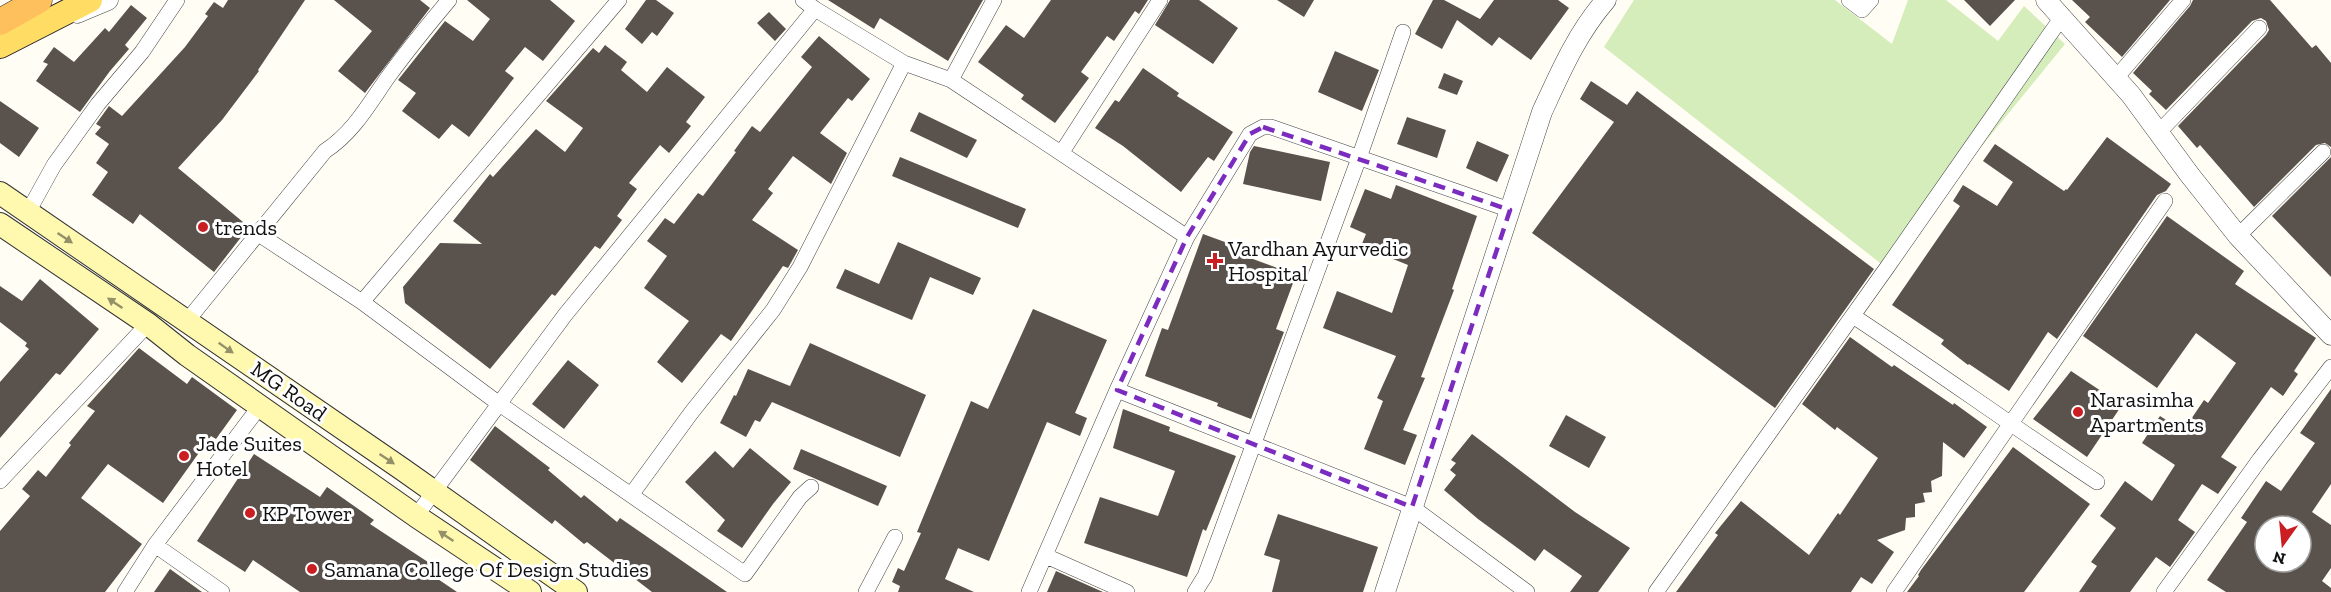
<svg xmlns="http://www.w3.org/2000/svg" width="2331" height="592" font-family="'Zilla Slab',serif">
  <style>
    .green { fill: #d4edba }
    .building { fill: #5a524c; fill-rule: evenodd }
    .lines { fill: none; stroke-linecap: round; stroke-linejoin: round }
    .minor-casing { stroke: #444; stroke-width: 16 }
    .tertiary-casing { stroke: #444; stroke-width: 21 }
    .secondary-casing { stroke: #333; stroke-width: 24 }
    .primary-casing { stroke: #222; stroke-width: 26 }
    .trunk-casing { stroke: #222; stroke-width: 27 }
    .minor { stroke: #fff; stroke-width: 15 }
    .tertiary { stroke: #fff; stroke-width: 20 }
    .secondary { stroke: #fff8af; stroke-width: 22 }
    .primary { stroke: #ffdc64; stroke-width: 24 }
    .trunk { stroke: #fec05c; stroke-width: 26 }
    .oneway { fill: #949068 }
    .marked { fill: none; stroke: #7b2cbf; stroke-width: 4.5; stroke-dasharray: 12 8; stroke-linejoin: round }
    .poi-dot { fill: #cb1e23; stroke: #fff; stroke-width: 2 }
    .labels { text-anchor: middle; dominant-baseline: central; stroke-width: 6; stroke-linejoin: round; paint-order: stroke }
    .poi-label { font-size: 22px; fill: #111; stroke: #fff; text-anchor: start }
    .street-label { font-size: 22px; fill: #111; stroke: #fff }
  </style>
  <rect width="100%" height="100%" fill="#fffdf4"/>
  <path class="green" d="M1634 0H1835L1892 44 1908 0H1946L1998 41 2024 6 2065 44 1884 266 1604 47Z"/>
  <path class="building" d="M228 0H305L258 70 259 71 222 120 178 168 249 227 214 272 140 214 133 224 92 195 108 172 96 163 109 144 95 134 101 127 96 124 109 106 122 116 185 47 208 16 205 14 214 2 223 8Z
    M334 0H420L430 8 365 93 338 71 372 31Z
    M467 0H550L575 21 543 61 525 47 505 71 514 78 469 137 452 124 439 139 402 111 416 93 398 80 445 21 473 41 490 19Z
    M646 0H656L674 13 657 36 652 32 642 44 625 29Z
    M828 0H983L948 61 880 18 874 29Z
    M1051 0H1148L1139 14 1135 11 1114 41 1107 36 1081 72 1089 78 1055 123 1021 99 1024 95 978 62 1006 25 1024 38Z
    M1170 0H1199L1238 28 1213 64 1155 25Z
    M1277 0H1314L1304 17Z
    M1433 0H1444L1480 19 1494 0H1558L1569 8 1531 60 1499 37 1492 46 1457 20 1442 49 1415 34Z
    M1964 0H2015L1990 26Z
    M2072 0H2170L2122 57 2085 22 2090 17Z
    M2193 0H2270L2312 48 2316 45 2331 63V147L2325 143 2316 145 2254 207 2200 145 2197 148 2178 126 2266 35 2269 30 2266 21 2261 18 2252 21 2166 110 2149 94 2152 91 2133 73 2190 6Z
    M131 5 147 18 125 45 129 49 110 71 80 112 36 81 48 64 43 62 54 47 74 62 105 28 109 32Z
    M769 12 786 29 775 41 757 23Z
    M819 36 870 79 852 101 848 98 820 133 847 153 831 184 793 156 768 189 773 193 752 220 798 250 788 268 783 266 731 341 721 334 682 383 657 362 689 321 644 288 667 256 647 241 665 218 674 224 698 193 703 196 736 152 734 151 752 126 760 132 812 67 801 57Z
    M605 45 627 62 621 70 647 92 667 67 705 97 686 122 691 126 669 153 660 145 629 183 637 189 617 216 622 220 600 249 595 246 555 296 552 294 490 369 405 303 403 287 440 243 482 244 453 221 490 174 493 177 536 129 565 152 583 128 546 101 593 48 599 53Z
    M1335 51 1379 70 1362 111 1318 92Z
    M1143 68 1179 93 1177 96 1233 132 1214 161 1208 157 1181 192 1123 146 1095 128 1115 100 1119 102Z
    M1444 73 1463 81 1457 95 1438 88Z
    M1591 81 1627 105 1637 91 1874 269 1775 408 1532 233 1614 122 1580 99Z
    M0 101 39 128 19 157 0 143Z
    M919 112 977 140 967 158 910 131Z
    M1407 117 1446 130 1437 158 1397 144Z
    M2107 137 2171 184 2166 191 2157 195 2057 339 2048 332 2009 391 1969 364 1968 365 1941 344 1944 340 1892 305 1960 206 1953 201 1963 185 1997 206 2013 182 1983 161 1995 144 2064 191 2066 189 2067 190Z
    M1477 141 1509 155 1497 182 1466 168Z
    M1254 146 1330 162 1321 201 1243 184 1250 152Z
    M900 157 1026 209 1018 228 892 176Z
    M2331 157V277L2272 216Z
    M1396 185 1477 216 1452 289 1454 290 1421 377 1425 378 1403 430 1417 435 1405 465 1364 449 1383 401 1377 398 1396 356 1323 328 1337 291 1392 313 1408 265 1361 246 1366 234 1350 227 1365 189 1391 199Z
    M2167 216 2244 271 2235 284 2316 338 2294 371 2298 374 2283 396 2271 387 2221 457 2237 467 2218 494 2202 484 2178 520 2195 532 2170 567 2156 557 2130 592H2079L2097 566 2091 562 2116 528 2100 516 2125 481 2152 501 2175 465 2142 443 2160 416 2183 431 2204 400 2208 403 2236 363 2196 333 2157 388 2083 336Z
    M1203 234 1244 249 1242 255 1296 275 1276 329 1284 332 1251 419 1217 406 1218 403 1145 376 1162 328 1168 330Z
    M898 242 981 278 973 295 930 277 912 320 836 288 845 269 879 284Z
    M40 279 99 329 60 375 56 373 0 438V382L29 349 25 346 27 343 0 322V286L22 301Z
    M1033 309 1107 340 1075 413 1087 418 1080 436 1047 422 989 561 958 548 945 579 974 592H898L900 586 892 582 898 568 904 571 921 533 917 532 971 401 988 409Z
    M1850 337 1892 367 1894 365 1953 405 1954 403 1987 427 1964 458 1943 442 1942 476 1931 481 1932 492 1923 493 1925 502 1915 504V517L1906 518 1905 530 1877 540 1894 552 1872 584 1861 577 1851 592H1676L1718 535 1715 533 1741 501 1809 555 1838 513 1840 515 1878 458 1837 427 1835 430 1802 404Z
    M810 343 926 395 900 457 772 402 760 422 755 420 746 437 720 423 734 395 736 396 748 369 790 386Z
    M139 348 187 384 192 377 237 410 216 439 211 436 163 503 108 464 81 498 142 544 105 592H0V531L30 496 22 489 38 470 46 477 71 445 69 443 95 411 87 406Z
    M568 360 599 385 564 429 532 404Z
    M2071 371 2122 405 2087 457 2033 419Z
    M2331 389V484L2312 512 2331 525V568L2322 581 2331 588V592H2226L2207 580 2247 522 2241 518 2266 481 2281 491 2315 443 2300 433ZM2265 526H2301V562H2265Z
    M1123 409 1170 427 1169 431 1236 456 1206 531 1203 529 1187 577 1084 543 1100 497 1158 516 1175 471 1113 448Z
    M1566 415 1606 437 1589 468 1549 446Z
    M495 426 550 468 548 470 581 498 584 495 617 522 620 518 727 592H652L587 542 584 544 555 520 552 524 470 460Z
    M1472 434 1575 512 1630 548 1598 592H1570L1582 576 1544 549 1535 561 1478 519 1444 490 1456 475 1450 470 1456 463 1451 460Z
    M2013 447 2090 504 2024 592H1907L1919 576 1918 575 1921 570Z
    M750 448 791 482 773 504 742 548 717 531 725 520 685 482 715 451 733 468Z
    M801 449 887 486 878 506 793 469Z
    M254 454 320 497 327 487 374 520 370 524 431 564 426 571 457 592H300L253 560 245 572 197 541Z
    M1278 514 1378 547 1363 592H1272L1280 560 1264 555Z
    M170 569 202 592H154Z
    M1056 571 1103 592H1047Z"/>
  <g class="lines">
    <g class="minor-casing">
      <path id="minor" d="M803 0 815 9 904 63 951 80 1187 237 1117 390 1029 592
        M1849 0 1862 10 1871 0
        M2116 78 2183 0
        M951 80 994 0
        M2159 132 2259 28
        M1062 152 1160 0
        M28 212 54 165 98 104 142 52 177 0
        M257 233 362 302 498 403 745 574 800 497 811 487
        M2238 236 2323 152
        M1187 237 1250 134 1263 127H1271L1510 210
        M362 302 619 0
        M1853 316C1935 370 2015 428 2097 482
        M187 321 325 151C353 133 369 104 388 77 407 51 428 25 449 0
        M1117 390 1412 507 1527 592
        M0 481 148 324
        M631 495 691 413 773 310 800 267 904 63
        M416 516 565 315 815 9
        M155 545 222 592
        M1046 556 1127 592
        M125 592 155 545 260 406
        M866 592 895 537
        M1195 592 1205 576 1359 158 1403 32
        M1656 592 1886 269 2062 17
        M1894 592 2165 201
        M2164 592 2260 459 2331 367"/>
    </g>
    <g class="tertiary-casing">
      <path id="tertiary" d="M2046 0 2131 95 2189 174 2238 236 2331 335
        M77 13 108 0
        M1385 592 1542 112C1560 73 1577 33 1606 0"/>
    </g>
    <g class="secondary-casing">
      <path id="secondary" d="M0 193 402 469 576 592
        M0 224 148 324 187 355 416 516 530 592"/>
    </g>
    <g class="primary-casing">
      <path id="primary" d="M0 46 90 0"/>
    </g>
    <g class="trunk-casing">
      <path id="trunk" d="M0 22 39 0"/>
    </g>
    <use href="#minor" class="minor"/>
    <use href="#tertiary" class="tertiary"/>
    <use href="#secondary" class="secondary"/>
    <use href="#primary" class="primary"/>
    <use href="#trunk" class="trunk"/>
  </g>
  <defs><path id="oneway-solid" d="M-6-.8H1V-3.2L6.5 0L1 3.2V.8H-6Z" transform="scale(1.5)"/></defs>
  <g class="oneway">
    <use href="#oneway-solid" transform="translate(65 238) rotate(34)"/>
    <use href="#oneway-solid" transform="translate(115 303) rotate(-146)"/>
    <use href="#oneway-solid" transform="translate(226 348) rotate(35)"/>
    <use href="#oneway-solid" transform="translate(387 459) rotate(34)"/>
    <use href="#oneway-solid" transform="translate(446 536) rotate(-146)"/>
  </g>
  <path class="marked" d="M1263 127 1510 210 1412 507 1117 390 1187 237 1250 134Z"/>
  <g class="poi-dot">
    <circle cx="203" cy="227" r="6"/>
    <path d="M1212 252h6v6h6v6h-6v6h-6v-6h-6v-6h6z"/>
    <circle cx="2078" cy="412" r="6"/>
    <circle cx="184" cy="456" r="6"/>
    <circle cx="250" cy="513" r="6"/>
    <circle cx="312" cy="569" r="6"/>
  </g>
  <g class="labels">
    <g class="poi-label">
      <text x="215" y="227">trends</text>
      <text x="1228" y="248">Vardhan Ayurvedic<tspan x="1228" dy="25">Hospital</tspan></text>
      <text x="2090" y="399">Narasimha<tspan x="2090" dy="25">Apartments</tspan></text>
      <text x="196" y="443">Jade Suites<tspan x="196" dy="25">Hotel</tspan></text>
      <text x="262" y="513">KP Tower</text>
      <text x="324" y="569">Samana College Of Design Studies</text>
    </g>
    <g class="street-label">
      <text transform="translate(289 391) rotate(35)">MG Road</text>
    </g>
  </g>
  <g transform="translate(2283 544) rotate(195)"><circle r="28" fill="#ffffff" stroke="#a0a0a0" stroke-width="1.5"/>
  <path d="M0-4.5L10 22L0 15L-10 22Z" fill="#cb1e23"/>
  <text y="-9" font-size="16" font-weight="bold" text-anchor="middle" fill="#111111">N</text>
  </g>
</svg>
